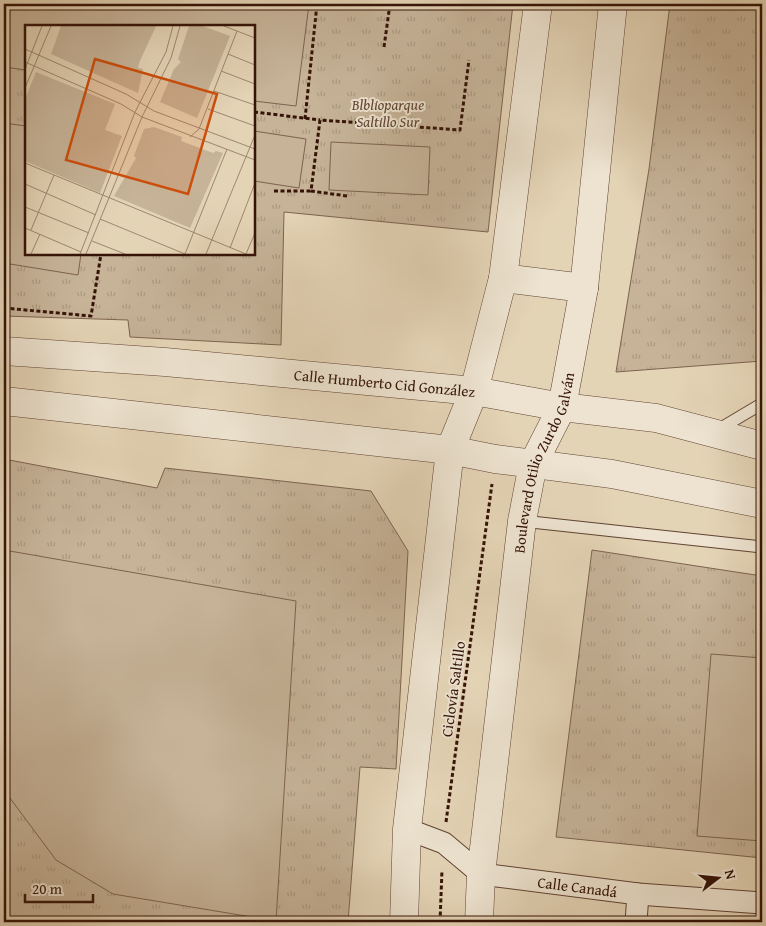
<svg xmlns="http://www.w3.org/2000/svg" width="766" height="926" font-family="'Gentium Book Plus',serif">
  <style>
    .park { fill: url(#park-tufts); stroke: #7e6350; fill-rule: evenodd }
    .pitch { fill: #c6b398; stroke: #7e6350 }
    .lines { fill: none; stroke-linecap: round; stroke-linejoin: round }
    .service-casing { stroke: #614333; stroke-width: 13 }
    .minor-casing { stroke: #614333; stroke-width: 23 }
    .tertiary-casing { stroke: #614333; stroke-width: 29 }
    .path { stroke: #351307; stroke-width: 3; stroke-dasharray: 4 2.5; stroke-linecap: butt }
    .service { stroke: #ede3d0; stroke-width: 11 }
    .minor { stroke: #ede3d0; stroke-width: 21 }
    .tertiary { stroke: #ede3d0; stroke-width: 28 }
    .labels { text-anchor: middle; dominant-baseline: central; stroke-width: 4; stroke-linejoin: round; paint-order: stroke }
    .park-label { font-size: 15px; font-style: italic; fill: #604332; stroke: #ede3d0 }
    .street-label { font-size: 15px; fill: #351307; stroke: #ede3d0 }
    .inset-road { fill: none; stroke: #9e8770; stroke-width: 1 }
    .view { fill: #cd4e0b; fill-opacity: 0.15; stroke: #cd4e0b; stroke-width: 2.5 }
    .inset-edge { fill: none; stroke: #351307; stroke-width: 2.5 }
  </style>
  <defs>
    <pattern id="park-tufts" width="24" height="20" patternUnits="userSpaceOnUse" patternTransform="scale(1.25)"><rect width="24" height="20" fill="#c6b398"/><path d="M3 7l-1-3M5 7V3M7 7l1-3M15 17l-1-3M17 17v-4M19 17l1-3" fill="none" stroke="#ab9982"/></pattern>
  </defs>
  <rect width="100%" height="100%" fill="#e4d4b6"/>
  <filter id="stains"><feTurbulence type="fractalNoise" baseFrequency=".004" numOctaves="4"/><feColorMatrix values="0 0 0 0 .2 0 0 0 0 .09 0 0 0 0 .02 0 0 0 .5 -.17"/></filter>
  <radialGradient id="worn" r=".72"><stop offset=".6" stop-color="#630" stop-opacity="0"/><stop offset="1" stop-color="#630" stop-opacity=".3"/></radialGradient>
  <path class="park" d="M4 4H513L488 232 284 212 281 345 130 337 128 320 4 316ZM26 26H254V254H26Z
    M670 4H762V361L616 372 649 169Z
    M4 459 157 488 165 468 371 491 408 551 396 769 360 767 348 922H4Z
    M592 550 762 576V858L556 837Z"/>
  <path class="pitch" d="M4 4H309L296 106 254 101V26H26V70L4 67Z
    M4 123 26 126V254H81L78 275 4 263Z
    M254 131 306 139 299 188 254 181Z
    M331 142 430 147 428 195 329 190Z
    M4 550 296 601 276 921 113 894 56 860 4 790Z
    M711 654 762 658V841L697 836Z"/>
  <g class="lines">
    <g class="service-casing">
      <path id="service" d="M716 431 758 406 762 408
        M522 521 762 547"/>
    </g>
    <g class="minor-casing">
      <g id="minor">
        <path id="s1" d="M407 829 444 843 481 874 638 894 762 903"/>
        <path d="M636 922 638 894"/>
      </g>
    </g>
    <g class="tertiary-casing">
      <g id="tertiary">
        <path d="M503 278 584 288"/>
        <path id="s2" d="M4 351 165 362 474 391 562 407 656 418 762 446"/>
        <path d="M4 401 450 450 495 459 612 474 762 504"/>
        <path d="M404 922 407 829 450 450 474 391 503 278 538 4"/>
        <path id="s3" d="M479 922 481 874 522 521 533 464 562 407 584 288 613 4"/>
      </g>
    </g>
    <path class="path" d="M384 47 390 4
      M254 112 320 120
      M305 119 317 4
      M274 191H311
      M347 196 311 191 320 120 460 130 469 60
      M4 308 91 316 101 254
      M446 822 492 484
      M440 922 442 870"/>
    <use href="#service" class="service"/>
    <use href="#minor" class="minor"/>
    <use href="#tertiary" class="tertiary"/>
  </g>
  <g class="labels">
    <g class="park-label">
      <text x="388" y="104">Blblioparque<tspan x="388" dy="17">Saltillo Sur</tspan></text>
    </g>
    <g class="street-label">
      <text stroke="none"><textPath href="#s2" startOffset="382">Calle Humberto Cid González</textPath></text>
      <text stroke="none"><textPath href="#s3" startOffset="466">Boulevard Otilio Zurdo Galván</textPath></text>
      <text transform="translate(453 689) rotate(-82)">Ciclovía Saltillo</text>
      <text stroke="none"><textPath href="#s1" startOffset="185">Calle Canadá</textPath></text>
    </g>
  </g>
  <g transform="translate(25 25)">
    <rect width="230" height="230" fill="#e4d4b6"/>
    <path d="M36 1H137H131L114 38 113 43 118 44 113 68 26 29ZM164 1H178L205 11 172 93 135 77 149 44 156 37 153 34ZM11 47 90 79 80 105 97 111 75 168 0 136V74ZM129 102 157 112 156 116 188 128 191 126 198 128 165 203 89 171 111 133 109 131 119 104Z" fill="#c6b398"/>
    <path d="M173 15 196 24 177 75 154 66ZM43 90 66 100 46 146 23 136ZM9 103 25 110 15 133 0 126ZM131 118 172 133 163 154 156 160 140 166 111 159ZM63 127 80 135 70 156 53 148ZM158 168 173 173 162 199 139 188 145 174Z" fill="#c6b398"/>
    <path class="inset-road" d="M199 1 230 13M0 24 101 69 129 86 230 124M203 29 230 40M0 37 96 79 117 92 230 135M0 44 17 1M196 46 230 59M0 63 26 1M189 66 230 80M183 84 230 101M165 112 174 104 212 6M0 138 221 229M0 159 71 190M0 182 64 208M75 194 160 229M0 203 56 227M6 205 29 150M67 216 100 229M205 223 230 158M6 229 15 209M55 229 110 87 141 27 148 1M61 229 117 92 146 33 155 1M160 229 202 124M181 229 230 110M221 229 230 208"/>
    <path class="view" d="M70 34 192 69 163 169 41 135Z"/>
    <rect width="230" height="230" class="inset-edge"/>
  </g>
  <rect width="766" height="926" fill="none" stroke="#e4d4b6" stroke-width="20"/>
  <rect x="5" y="5" width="756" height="916" fill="none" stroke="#351307" stroke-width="2.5"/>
  <rect x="10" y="10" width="746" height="906" fill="none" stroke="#351307"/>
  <g transform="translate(718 878) rotate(74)" stroke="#ede3d0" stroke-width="4" paint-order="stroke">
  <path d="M0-4L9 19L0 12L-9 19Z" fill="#351307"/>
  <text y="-8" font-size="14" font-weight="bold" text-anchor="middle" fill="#351307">N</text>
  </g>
  <path d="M25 894v8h68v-8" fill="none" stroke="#351307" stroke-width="2.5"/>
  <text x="32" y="894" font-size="15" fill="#351307" stroke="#ede3d0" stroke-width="4" paint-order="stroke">20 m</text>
  <rect width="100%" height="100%" filter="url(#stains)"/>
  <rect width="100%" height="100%" fill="url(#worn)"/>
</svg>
